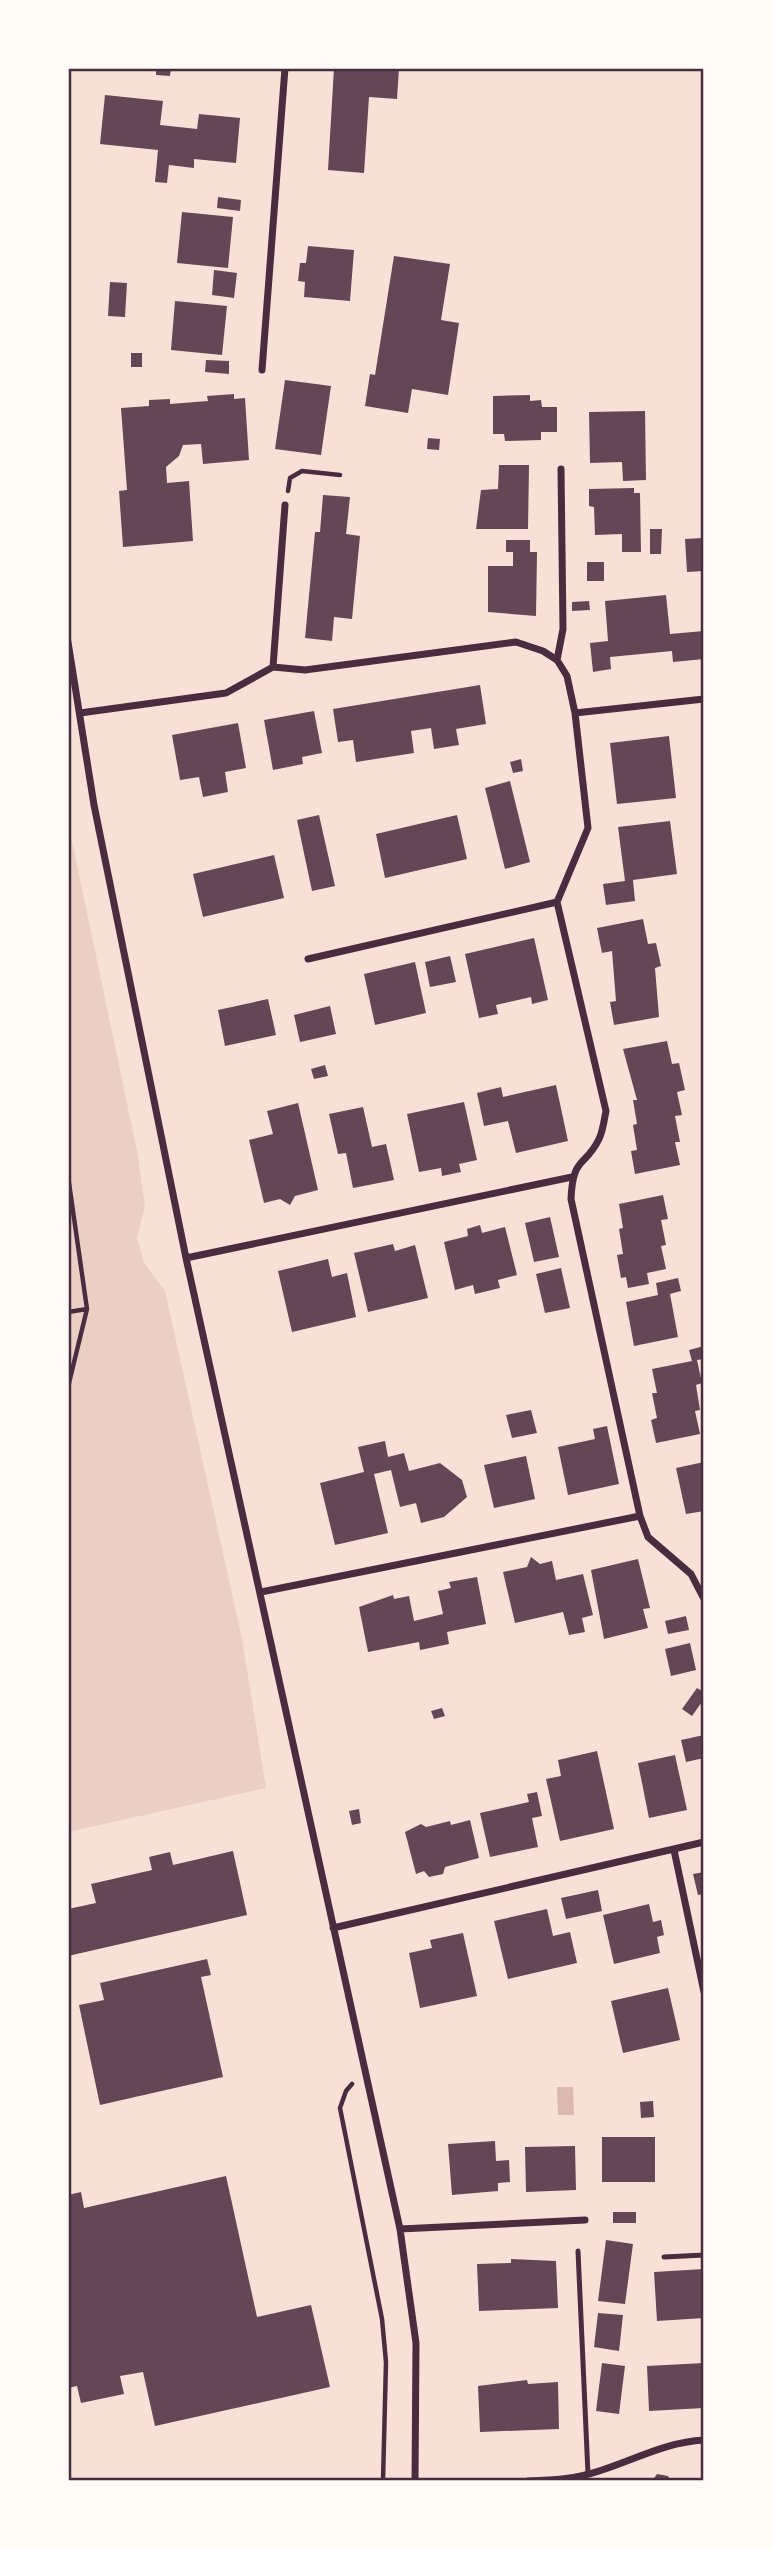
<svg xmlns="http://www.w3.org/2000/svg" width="772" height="2549" font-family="Figtree,sans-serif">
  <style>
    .green { fill: #ebcfc5 }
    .water { fill: #dcb8b0 }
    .building { fill: #644757 }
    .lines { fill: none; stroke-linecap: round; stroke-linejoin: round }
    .path { stroke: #4a2c40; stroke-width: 4.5 }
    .service { stroke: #4a2c40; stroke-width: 5 }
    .minor { stroke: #4a2c40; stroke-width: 7 }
    .neatline { fill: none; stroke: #4a2c40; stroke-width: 2.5 }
  </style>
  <rect width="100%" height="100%" fill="#f7e1d7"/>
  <path class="green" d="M68 822 137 1151 145 1206 137 1238 144 1263 165 1291 242 1639 266 1788 68 1832Z"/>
  <path class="water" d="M557 2087H573L574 2115H558Z"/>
  <path class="building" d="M156 68H171L170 76 156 75Z
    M334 68H399L397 99 369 97 364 173 328 170Z
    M105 95 163 101 160 125 197 129 199 114 240 118 236 163 194 159V168L169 165 167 183 155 182 158 150 100 144Z
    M218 197 241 200 240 211 217 208Z
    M182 212 233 217 228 268 177 263Z
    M308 246 354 250 350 301 304 297 305 282 298 281 300 263H306Z
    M394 256 450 264 441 320 459 323 448 395 412 389 408 413 365 406 370 374 375 375Z
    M214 270 237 273 234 298 212 295Z
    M110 282 127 283 125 317 108 316Z
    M175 301 227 306 222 355 171 350Z
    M131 353H142V367H131Z
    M206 360 229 361V374L205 372Z
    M285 380 331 386 321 455 275 449Z
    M234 394V399L245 398 249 460 203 464 201 444 183 445 179 456 166 467 167 483 189 481 193 541 123 547 119 491 127 490 121 408 149 406V400L170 399V404L208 401 207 396Z
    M530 395V401L541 400 542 407H557V432H541V440L505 441 504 434H493V396Z
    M645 411 646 480 623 481 622 462 590 463 589 412Z
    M428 438 440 439 439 450 427 449Z
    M499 465H529L528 529H476L481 490 498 489Z
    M634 488V493H640L641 552H622V534L595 535 594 507 589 506V489Z
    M323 495 350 497 346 534 360 536 352 619 334 617 332 641 305 638 315 532H320Z
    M650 529H662L661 554H650Z
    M703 538 704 571 687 572 685 539Z
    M506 540H530V552H537L536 616 488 612V566H513V552H506Z
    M587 562H604V581H587Z
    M666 595 670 634 704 631V659L673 662 672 651 610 657 611 669 593 672 590 643 608 641 605 601Z
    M589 601 590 610 572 611V602Z
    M480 685 486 724 456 729 459 745 434 749 431 728 411 731 414 753 356 762 353 740 338 742 333 709Z
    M314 711 322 753 302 757 303 764 273 770 264 720Z
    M238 723 246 768 225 772 228 792 203 797 199 777 180 780 172 735Z
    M669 736 676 798 617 804 610 743Z
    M521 759 523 771 513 773 510 762Z
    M510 781 530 862 505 869 485 788Z
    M319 815 335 886 312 891 297 820Z
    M457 815 467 859 385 878 376 834Z
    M670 821 677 874 633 880 635 901 606 905 603 884 625 881 618 827Z
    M274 855 284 898 203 917 193 874Z
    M643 919 648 944 656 943 661 966 655 968 659 1017 614 1025 610 1002 616 1001 612 951 602 953 597 928Z
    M534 938 548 1000 532 1004 531 997 496 1005 498 1014 479 1018 465 954Z
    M450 956 456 982 430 987 425 962Z
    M415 962 426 1013 375 1025 364 974Z
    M268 999 276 1035 225 1046 218 1010Z
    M330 1006 336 1034 300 1042 294 1015Z
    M667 1041 672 1064 679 1063 685 1090 677 1092 682 1115 675 1116 680 1142H675L680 1165 635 1174 631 1151 637 1150 633 1125 637 1124 633 1100H637L623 1049Z
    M325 1065 328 1076 314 1079 311 1069Z
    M556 1085 568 1141 516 1153 508 1121 484 1126 477 1093 501 1087 503 1097Z
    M464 1102 477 1160 459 1164 461 1172 442 1176 441 1168 419 1172 407 1114Z
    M298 1103 318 1190 295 1196 290 1205 280 1199 264 1203 249 1140 273 1134 267 1111Z
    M363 1107 372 1147 386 1144 394 1180 353 1188 346 1153 338 1154 329 1114Z
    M663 1195 668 1219 661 1220 666 1245 661 1246 666 1269 647 1273 649 1284 628 1288 626 1277 621 1278 617 1255 623 1254 619 1229 623 1228 619 1204Z
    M550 1217 559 1257 534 1262 525 1223Z
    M480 1225 482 1233 505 1227 517 1275 498 1280 500 1288 475 1294 473 1285 455 1290 444 1242 468 1236 467 1229Z
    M393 1244 395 1251 415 1245 428 1298 368 1312 354 1253Z
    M328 1259 332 1277 347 1273 356 1317 292 1332 278 1271Z
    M561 1268 570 1308 545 1313 536 1274Z
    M678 1278 681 1291 670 1294 678 1337 634 1346 626 1302 658 1295 656 1283Z
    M704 1346V1359L697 1360 702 1383 696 1385 700 1410 695 1411 700 1434 656 1443 651 1420 657 1418 652 1393H657L652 1369 692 1361 689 1350Z
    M531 1410 537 1433 512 1438 506 1415Z
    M607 1426 619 1484 568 1495 558 1447 595 1439 593 1429Z
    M385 1441 388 1457 404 1453 409 1471 440 1463 462 1480 467 1497 444 1517 421 1523 416 1503 400 1507 391 1470 374 1474 388 1533 335 1545 320 1483 364 1472 358 1447Z
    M526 1456 535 1499 494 1508 484 1465Z
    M704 1462V1511L686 1514 676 1468Z
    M531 1557 540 1564 552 1561 556 1580 583 1574 593 1615 582 1618 585 1632 569 1635 563 1612 515 1623 503 1572 527 1567Z
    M638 1559 650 1608 643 1609 648 1628 604 1639 591 1570Z
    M477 1577 486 1624 447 1632 449 1644 420 1650 419 1642 368 1652 359 1607 393 1595 394 1599 409 1596 414 1621 443 1614 438 1591 451 1588 449 1582Z
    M686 1616 689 1630 668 1634 665 1621Z
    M690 1643 696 1670 671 1676 665 1649Z
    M697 1688 704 1692V1699L692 1716 682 1709Z
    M442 1708 445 1716 434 1719 431 1711Z
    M704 1735V1758L686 1762 681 1740Z
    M597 1751 614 1829 560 1841 546 1779 561 1776 558 1760Z
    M675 1755 687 1810 649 1818 638 1763Z
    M537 1792 542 1816 532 1818 538 1847 490 1857 480 1813 529 1802 527 1794Z
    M359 1809 361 1823 352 1825 349 1811Z
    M470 1820 479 1858 445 1867 443 1874 429 1877 424 1871 416 1874 405 1832 421 1824 426 1827 450 1821 451 1825Z
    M233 1851 247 1915 68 1956V1909L96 1903 91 1884 152 1870 149 1857 170 1852 173 1865Z
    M704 1872V1894L698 1895 693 1874Z
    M598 1890 602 1911 566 1919 561 1898Z
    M649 1904 653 1922 661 1920 664 1935 657 1937 660 1953 614 1964 603 1915Z
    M547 1909 553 1936 570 1932 577 1963 508 1979 494 1921Z
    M463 1933 477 1996 420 2008 409 1953 432 1948 430 1940Z
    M207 1959 211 1975 201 1977 223 2077 100 2105 79 2005 104 2000 100 1983Z
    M668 1988 680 2040 623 2053 611 2001Z
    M653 2101 654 2117 641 2118 640 2102Z
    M602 2137H655V2182H602Z
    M495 2141 496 2161 509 2160 510 2182 498 2183V2191L452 2195 448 2144Z
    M575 2146 576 2190 526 2192 525 2147Z
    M226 2176 257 2317 311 2305 330 2387 155 2426 143 2372 120 2376 124 2394 81 2403 77 2386 68 2388V2195L81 2192 84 2208Z
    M613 2212H636V2223H613Z
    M606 2240 633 2244 625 2304 598 2301Z
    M511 2259 556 2261 558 2308 479 2311 477 2264 511 2263Z
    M704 2269V2318L657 2321 654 2272Z
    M598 2313 623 2315 619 2351 594 2347Z
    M602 2363 625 2366 619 2414 596 2411Z
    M704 2363V2408L649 2411 647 2366Z
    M527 2380 528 2384 558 2382 559 2429 480 2432 478 2386Z
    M657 2474 668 2476 671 2481H652Z"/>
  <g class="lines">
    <path class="path" d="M288 491 290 478 302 471 340 475
      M68 1176 87 1309 68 1387
      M68 1312 87 1309
      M352 2084 346 2091 340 2108 382 2319 386 2362 383 2481"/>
    <path class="service" d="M578 2251 588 2474
      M664 2257 704 2255"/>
    <path class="minor" d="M262 370 285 68
      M68 642 94 805 186 1258 400 2229 416 2343 415 2481
      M557 660 563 629 561 469
      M273 667 285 505
      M80 713 226 693 273 667 305 670 516 642 543 651 557 660 567 676 575 713 588 828 557 902 606 1111C604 1120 603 1131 599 1139 585 1168 573 1155 571 1199L640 1516 648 1537 691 1574 704 1599
      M575 713 704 699
      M308 959 557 902
      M186 1258 572 1177
      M261 1592 640 1516
      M674 1850 704 1992
      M333 1928 704 1842
      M400 2229 585 2220
      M528 2481C552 2480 576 2479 599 2471 634 2460 666 2442 704 2440"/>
  </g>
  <rect width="772" height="2549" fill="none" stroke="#fffaf5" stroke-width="140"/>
  <rect x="70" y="70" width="632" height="2409" class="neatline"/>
</svg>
